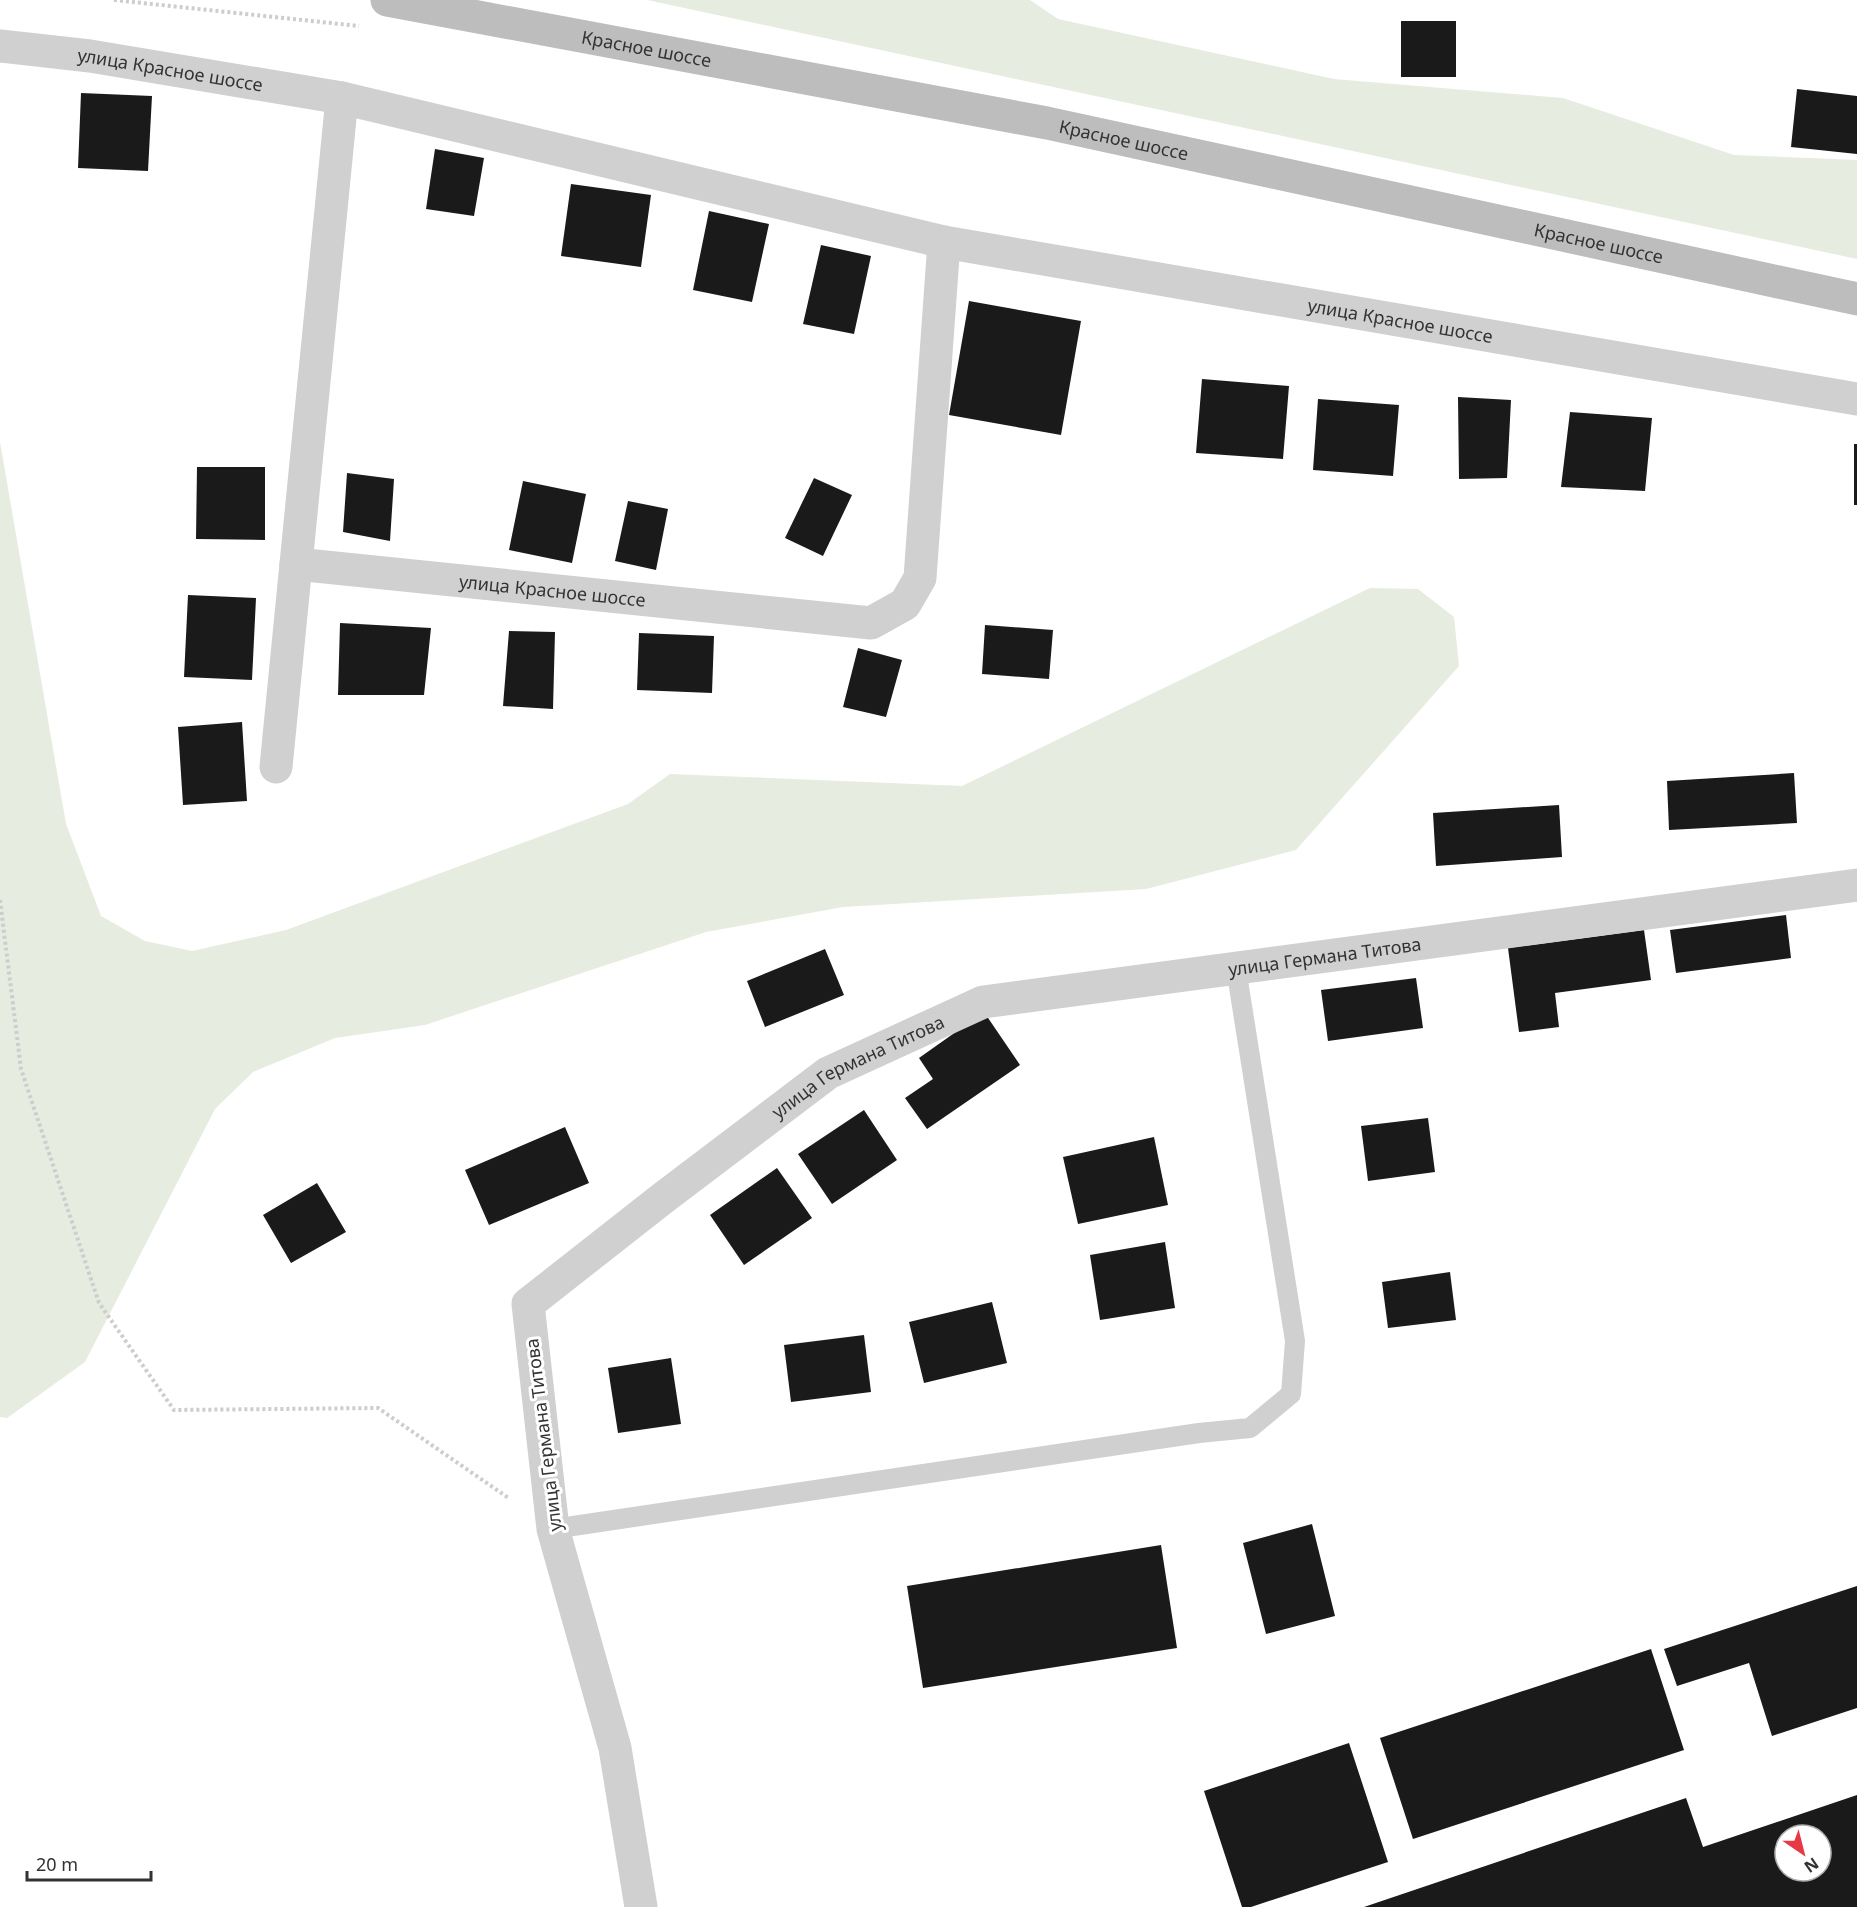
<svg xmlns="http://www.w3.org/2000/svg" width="1857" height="1907" font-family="'Noto Sans',sans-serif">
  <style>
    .green { fill: #e6ecdf }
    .building { fill: #1a1a1a; fill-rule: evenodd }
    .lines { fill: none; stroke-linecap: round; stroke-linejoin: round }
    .path { stroke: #cdcdcd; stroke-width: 4; stroke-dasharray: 3 3; stroke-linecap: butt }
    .lane { stroke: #d0d0d0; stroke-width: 20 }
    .street { stroke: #d0d0d0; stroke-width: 33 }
    .secondary { stroke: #bdbdbd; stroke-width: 33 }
    .labels { text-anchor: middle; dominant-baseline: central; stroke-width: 6; stroke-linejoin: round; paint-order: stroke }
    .street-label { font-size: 18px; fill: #333; stroke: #fff }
  </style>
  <rect width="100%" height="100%" fill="#fff"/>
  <path class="green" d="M647 0H1030L1058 19 1334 79 1563 98 1734 155 1857 160V259Z
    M0 442 66 824 101 916 145 941 192 951 286 930 628 804 670 774 962 786 1370 588 1418 589 1454 617 1459 666 1296 850 1146 889 843 907 706 932 425 1025 335 1038 253 1072 215 1109 85 1362 7 1418 0 1417Z"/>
  <path class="building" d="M1401 21H1456V77H1401Z
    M1797 89 1857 96V154L1791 147Z
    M81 93 152 96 148 171 78 168Z
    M435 149 484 158 474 216 426 209Z
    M571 184 651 195 641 267 561 256Z
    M709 211 769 224 752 302 693 290Z
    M821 245 871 256 854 334 803 324Z
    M969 301 1081 321 1061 435 949 415Z
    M1202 379 1289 386 1283 459 1196 453Z
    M1458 397 1511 400 1507 478 1459 479Z
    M1318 399 1399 405 1393 476 1313 470Z
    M1570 412 1652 418 1645 491 1561 487Z
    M1854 444H1857V505H1854Z
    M197 467H265V540L196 539Z
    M347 473 394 479 390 541 343 532Z
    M814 478 852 495 823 556 785 538Z
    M523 481 586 494 572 563 509 550Z
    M628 501 668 509 656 570 615 561Z
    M188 595 256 598 252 680 184 677Z
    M340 623 431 628 424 695H338Z
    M985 625 1053 630 1049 679 982 674Z
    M509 631 555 632 553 709 503 706Z
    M639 633 714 636 712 693 637 690Z
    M858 648 902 660 886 717 843 707Z
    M242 722 247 801 183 805 178 727Z
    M1794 773 1797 823 1669 830 1667 781Z
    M1559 805 1562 857 1436 866 1433 813Z
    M1786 915 1791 958 1676 973 1670 930Z
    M1644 930 1651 980 1555 993 1559 1027 1519 1032 1508 948Z
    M825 949 844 995 765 1027 747 981Z
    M1416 978 1423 1028 1328 1041 1321 990Z
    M984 1012 1020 1065 927 1129 905 1098 933 1079 919 1058Z
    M864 1110 897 1160 832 1204 798 1154Z
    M1428 1118 1435 1172 1368 1181 1361 1126Z
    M565 1127 589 1183 489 1225 465 1170Z
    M1154 1137 1168 1205 1078 1224 1063 1157Z
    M777 1168 812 1218 744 1265 710 1215Z
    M317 1183 346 1232 291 1263 263 1215Z
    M1165 1242 1175 1308 1100 1320 1090 1255Z
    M1450 1272 1456 1320 1388 1328 1382 1282Z
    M992 1302 1007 1363 924 1383 909 1322Z
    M864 1335 871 1392 791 1402 784 1345Z
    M671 1358 681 1424 618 1433 608 1368Z
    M1312 1524 1335 1616 1266 1634 1243 1543Z
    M1161 1545 1177 1648 923 1688 907 1586Z
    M1857 1586V1708L1772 1736 1749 1663 1677 1686 1664 1649Z
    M1651 1649 1684 1750 1413 1839 1380 1738Z
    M1349 1743 1388 1862 1251 1907H1242L1204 1791Z
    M1857 1795V1907H1364L1686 1798 1703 1847ZM1785 1835H1821V1871H1785Z"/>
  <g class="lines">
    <path class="path" d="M114 0 359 26
      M0 900 21 1069 99 1303 174 1410 378 1408 510 1499"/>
    <path class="lane" d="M553 1529 1199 1433 1250 1428 1291 1394 1295 1341 1236 968"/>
    <g class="street">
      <path id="s1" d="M0 46 90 56 342 98 944 242 1857 399"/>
      <path id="s2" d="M342 98 296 564 871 623 905 604 920 578 944 242"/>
      <path d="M276 767 296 564"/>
      <path id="s3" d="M641 1907 615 1748 553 1529 528 1304 663 1198 828 1073 983 1002 1857 885"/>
    </g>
    <path class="secondary" id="s4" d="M387 0 1047 123 1857 299"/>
  </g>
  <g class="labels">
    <g class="street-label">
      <text stroke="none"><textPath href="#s4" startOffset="264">Красное шоссе</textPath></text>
      <text stroke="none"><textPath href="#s1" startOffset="172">улица Красное шоссе</textPath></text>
      <text stroke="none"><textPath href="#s4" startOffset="750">Красное шоссе</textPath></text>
      <text stroke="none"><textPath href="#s4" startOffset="1236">Красное шоссе</textPath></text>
      <text stroke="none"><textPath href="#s1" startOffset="1428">улица Красное шоссе</textPath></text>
      <text stroke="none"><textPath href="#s2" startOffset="726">улица Красное шоссе</textPath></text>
      <text stroke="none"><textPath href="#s3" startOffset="1509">улица Германа Титова</textPath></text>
      <text stroke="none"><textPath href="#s3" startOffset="1023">улица Германа Титова</textPath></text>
      <text transform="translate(543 1435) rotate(-97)">улица Германа Титова</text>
    </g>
  </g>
  <g transform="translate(1803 1853) rotate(145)"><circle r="28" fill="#ffffff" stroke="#adadad" stroke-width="1.5"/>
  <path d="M0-4.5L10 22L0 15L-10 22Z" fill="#e63946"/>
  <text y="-9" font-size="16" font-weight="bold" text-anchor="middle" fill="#333333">N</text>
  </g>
  <path d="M27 1871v9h124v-9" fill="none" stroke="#333333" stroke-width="3"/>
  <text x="36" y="1871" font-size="18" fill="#333333" stroke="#ffffff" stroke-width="4.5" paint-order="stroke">20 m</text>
</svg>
